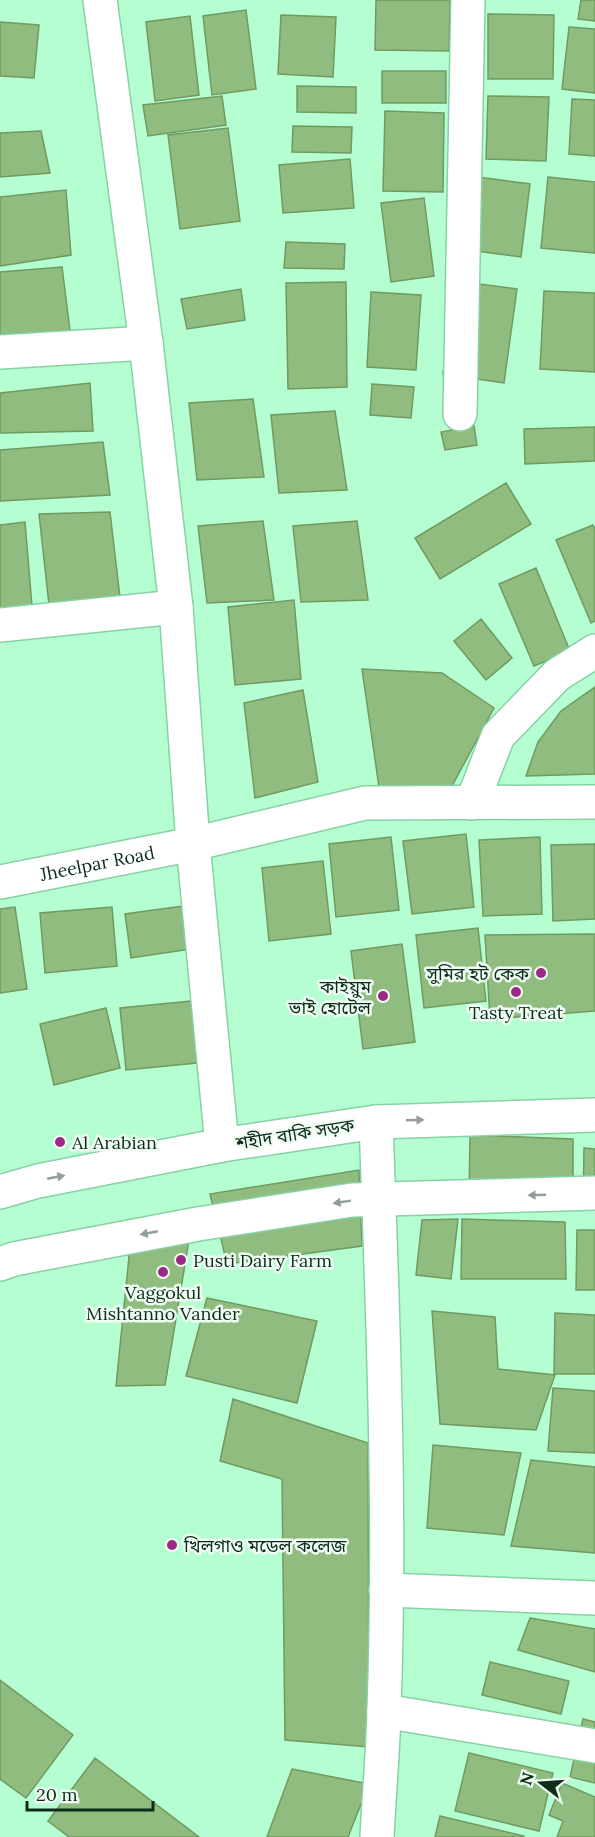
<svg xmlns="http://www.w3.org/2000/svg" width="595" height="1837" font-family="Lora,'Noto Sans Bengali',serif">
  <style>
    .building { fill: #91bc80; stroke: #709a5f; stroke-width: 1.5 }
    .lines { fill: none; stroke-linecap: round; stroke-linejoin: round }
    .minor-casing { stroke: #88d1a5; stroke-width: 36 }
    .tertiary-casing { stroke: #88d1a5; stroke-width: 36 }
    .minor { stroke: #fff; stroke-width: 33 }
    .tertiary { stroke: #fff; stroke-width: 33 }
    .oneway { fill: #92a098 }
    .poi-dot { fill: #9c2986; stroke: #eefcf2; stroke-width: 2 }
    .labels { text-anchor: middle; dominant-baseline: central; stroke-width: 5; stroke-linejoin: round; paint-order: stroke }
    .street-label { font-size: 18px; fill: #0d2c1b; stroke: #eefcf2 }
    .poi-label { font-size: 18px; fill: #0d2c1b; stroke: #eefcf2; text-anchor: start }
  </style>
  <rect width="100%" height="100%" fill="#b4fed1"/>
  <path class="building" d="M376 0H450L449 51 375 50Z
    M581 0H595V21L578 19Z
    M246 10 256 89 212 95 203 16Z
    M488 14 554 15 553 79H488Z
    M281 15 336 17 333 77 278 74Z
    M190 16 199 95 155 101 146 22Z
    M0 22 39 25 34 78 0 76Z
    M569 27 595 29V93L562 89Z
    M382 71H446V103H382Z
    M297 86 356 87V113L297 112Z
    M222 96 226 125 148 136 143 105Z
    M488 96 549 97 546 161 486 159Z
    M572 99 595 100V156L569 154Z
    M385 111 444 113 443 192 383 191Z
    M293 126 352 127 351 153 292 152Z
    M228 128 240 221 180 229 168 135Z
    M41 131 50 173 0 177V133Z
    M350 159 354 208 283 213 279 165Z
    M478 177 530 184 521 257 469 250Z
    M548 177 595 182V253L541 248Z
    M66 190 71 255 0 266V197Z
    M424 198 434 276 391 282 381 203Z
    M286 242 345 244 344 269 284 268Z
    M62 267 71 338 0 344V272Z
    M456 281 517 289 504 383 443 374Z
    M346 282 347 387 288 389 286 283Z
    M241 289 245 320 187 329 181 299Z
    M544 291 595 293V372L540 369Z
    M371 292 421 295 416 370 367 367Z
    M90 383 93 431 0 433V393Z
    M372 384 414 387 411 418 370 415Z
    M253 399 264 477 197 480 189 403Z
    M335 411 347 490 279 493 271 415Z
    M474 426 477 445 445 450 441 432Z
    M595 427V461L525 464 524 429Z
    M103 442 110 495 0 501V450Z
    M506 483 531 524 440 579 415 538Z
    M110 512 121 606 50 614 39 514Z
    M263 521 274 600 207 603 198 526Z
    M357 521 368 600 301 602 293 526Z
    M25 522 33 618 0 620V525Z
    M593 525 595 529V621L591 623 556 540Z
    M536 568 570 651 534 666 499 584Z
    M294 600 301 679 235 685 228 607Z
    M481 619 512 658 486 680 454 641Z
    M362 669 442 673 494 708 452 786 379 787Z
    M595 687V774L526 776 538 742 561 711Z
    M303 690 318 782 255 798 244 703Z
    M466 834 474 907 412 914 403 841Z
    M391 837 399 910 336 917 329 844Z
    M540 837 542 914 483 916 479 840Z
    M595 844V919L553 921 551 845Z
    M323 861 331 934 269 941 262 868Z
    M190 905 197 948 131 958 125 914Z
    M15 907 27 989 0 993V909Z
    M112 907 117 966 45 973 40 913Z
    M478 928 486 1001 424 1008 416 935Z
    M595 934V1011L490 1019 485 935Z
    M402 944 415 1042 363 1049 351 951Z
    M201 1000 207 1062 126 1070 120 1008Z
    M106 1008 120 1068 54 1085 40 1024Z
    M470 1135 573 1139V1196L469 1197Z
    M584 1148 595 1149V1209H583Z
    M359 1170 362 1246 227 1264 210 1194Z
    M458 1219 451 1279 416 1275 422 1220Z
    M462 1219 565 1222 566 1279H461Z
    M132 1227 190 1234 165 1385 116 1386Z
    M577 1230H595V1290H576Z
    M207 1298 317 1321 297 1403 186 1376Z
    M432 1311 495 1317 498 1369 555 1375 536 1430 440 1424Z
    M555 1313 595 1315V1374H554Z
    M553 1388 595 1391V1453L548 1451Z
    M233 1399 368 1443 369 1747 285 1740 282 1479 220 1461Z
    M433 1445 521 1453 504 1535 427 1528Z
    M531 1460 595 1467V1553L511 1546Z
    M530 1618 595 1629V1672L518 1650Z
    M490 1662 569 1681 561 1714 482 1695Z
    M0 1680 73 1735 26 1798 0 1779Z
    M583 1719 595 1722V1783L570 1777Z
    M469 1753 553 1773 539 1831 455 1811Z
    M95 1758 199 1837H69L48 1821Z
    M292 1769 369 1784 348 1837H267Z
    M562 1783 595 1797V1837H557L563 1821 549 1815Z
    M440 1816 524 1836V1837H435Z"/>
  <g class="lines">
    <g class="minor-casing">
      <g id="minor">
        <path d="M100 0 146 343 176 607 193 844 222 1145"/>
        <path d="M0 352 146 343"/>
        <path d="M460 414 468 0"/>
        <path d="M0 625 176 607"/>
        <path d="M472 803 498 736 557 675 595 651"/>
        <path id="s1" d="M0 882 193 844 365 803 595 802"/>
        <path d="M376 1122C383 1318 391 1514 384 1710 383 1753 379 1795 377 1837"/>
        <path d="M386 1590 595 1598"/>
        <path d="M384 1711 595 1746"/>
      </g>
    </g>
    <g class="tertiary-casing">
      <path id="tertiary" d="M0 1192 38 1181 222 1145 376 1122 595 1115
        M0 1264 14 1259 198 1224 352 1200 595 1193"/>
    </g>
    <use href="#minor" class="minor"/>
    <use href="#tertiary" class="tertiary"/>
  </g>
  <defs><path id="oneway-solid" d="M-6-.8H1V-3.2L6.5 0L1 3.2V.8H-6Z" transform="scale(1.5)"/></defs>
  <g class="oneway">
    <use href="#oneway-solid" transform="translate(415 1120) rotate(-2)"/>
    <use href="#oneway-solid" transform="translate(56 1177) rotate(-11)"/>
    <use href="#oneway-solid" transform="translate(537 1195) rotate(178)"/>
    <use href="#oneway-solid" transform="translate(342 1202) rotate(171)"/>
    <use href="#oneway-solid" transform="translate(149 1233) rotate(169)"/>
  </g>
  <g class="poi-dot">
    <circle cx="541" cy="973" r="6"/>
    <circle cx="516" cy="992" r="6"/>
    <circle cx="383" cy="996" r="6"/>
    <circle cx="60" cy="1142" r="6"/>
    <circle cx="181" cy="1260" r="6"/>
    <circle cx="163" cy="1272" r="6"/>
    <circle cx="172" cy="1545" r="6"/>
  </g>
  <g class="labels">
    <g class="street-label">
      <text stroke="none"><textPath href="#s1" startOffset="99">Jheelpar Road</textPath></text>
      <text transform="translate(295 1134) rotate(-9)">শহীদ বাকি সড়ক</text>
    </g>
    <g class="poi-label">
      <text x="529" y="973" text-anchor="end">সুমির হট কেক</text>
      <text x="371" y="986" text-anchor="end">কাইয়ুম<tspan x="371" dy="21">ভাই হোটেল</tspan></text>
      <text x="516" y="1012" text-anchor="middle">Tasty Treat</text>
      <text x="72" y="1142">Al Arabian</text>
      <text x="193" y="1260">Pusti Dairy Farm</text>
      <text x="163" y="1292" text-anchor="middle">Vaggokul<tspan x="163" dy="21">Mishtanno Vander</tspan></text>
      <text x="184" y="1545">খিলগাও মডেল কলেজ</text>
    </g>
  </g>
  <g transform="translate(541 1783) rotate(287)" stroke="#eefcf2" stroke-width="4.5" paint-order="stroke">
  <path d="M0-4.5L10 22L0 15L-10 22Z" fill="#0d2c1b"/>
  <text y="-9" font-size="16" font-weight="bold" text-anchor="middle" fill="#0d2c1b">N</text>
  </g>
  <path d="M27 1801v9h126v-9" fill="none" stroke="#0d2c1b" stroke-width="3"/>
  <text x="36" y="1801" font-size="18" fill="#0d2c1b" stroke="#eefcf2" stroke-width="4.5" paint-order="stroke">20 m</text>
</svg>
